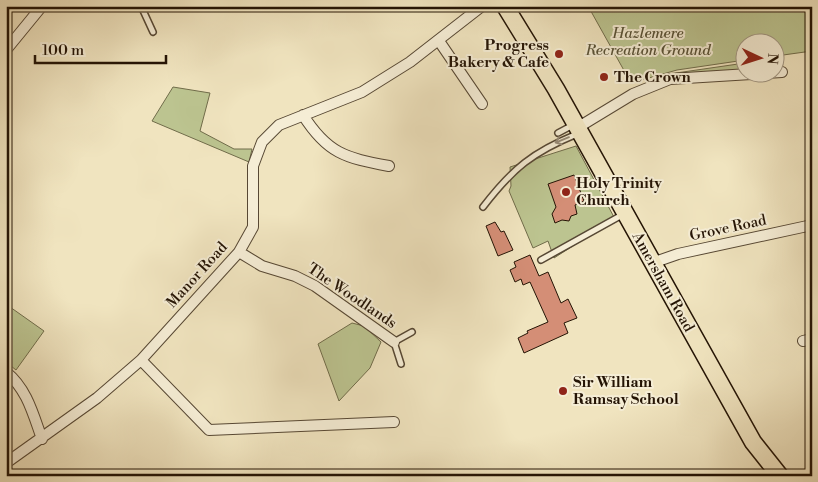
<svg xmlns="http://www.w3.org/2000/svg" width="818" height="482" font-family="'Libre Bodoni',serif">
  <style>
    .green { fill: #bcc490; stroke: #706c4a }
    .building { fill: #d48e76; stroke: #241405 }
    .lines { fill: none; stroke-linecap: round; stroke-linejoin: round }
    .lane-casing { stroke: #574834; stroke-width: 8 }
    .street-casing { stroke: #574834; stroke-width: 12 }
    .primary-casing { stroke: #241405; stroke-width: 19 }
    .lane { stroke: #f5edd5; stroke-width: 5 }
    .street { stroke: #f5edd5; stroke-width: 10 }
    .primary { stroke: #f0e4bf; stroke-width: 16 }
    .oneway { stroke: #978b77 }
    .poi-dot { fill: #8f2418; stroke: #f5edd5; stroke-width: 2 }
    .labels { text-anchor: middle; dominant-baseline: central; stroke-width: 4; stroke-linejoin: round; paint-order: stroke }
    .park-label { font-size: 15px; font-style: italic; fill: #595236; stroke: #f5edd5 }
    .poi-label { font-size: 15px; font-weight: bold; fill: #241405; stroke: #f5edd5; text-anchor: start }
    .street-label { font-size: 15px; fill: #241405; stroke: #f5edd5 }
  </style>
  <rect width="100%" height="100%" fill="#f0e4bf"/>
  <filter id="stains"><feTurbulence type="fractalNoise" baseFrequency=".004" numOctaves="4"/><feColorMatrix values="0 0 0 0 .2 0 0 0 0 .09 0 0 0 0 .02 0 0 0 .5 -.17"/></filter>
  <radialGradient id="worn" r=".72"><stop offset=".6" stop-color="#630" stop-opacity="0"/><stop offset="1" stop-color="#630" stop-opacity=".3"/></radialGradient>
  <path class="green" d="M588 6H812V51L776 56V42H746L745 60 677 70 631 83Z
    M745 63V70L668 75 676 73Z
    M173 87 210 93 200 131 234 149H252L249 162 152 121Z
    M576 146 615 219 554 258 548 241 533 248 509 191 511 186 510 167Z
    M10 307 44 331 16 370 6 362V312Z
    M352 323 364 326 381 342 370 368 339 401 318 344Z"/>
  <path class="building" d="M574 175 584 201 575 205 577 214 571 216 569 221 562 220 555 223 552 214 556 207 548 184Z
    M495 222 501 232 504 231 513 250 498 256 486 226Z
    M530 255 539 276 548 272 561 303 568 299 577 318 564 323 568 333 524 353 518 338 528 333 527 331 548 322 530 282 523 285 521 279 515 282 510 270 516 267 514 262Z"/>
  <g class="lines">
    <g class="lane-casing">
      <path id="lane" d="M141 6 153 32
        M558 133 573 125
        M483 207C513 168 533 152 577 134
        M541 260 622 215
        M401 364 394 342 412 332"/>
    </g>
    <g class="street-casing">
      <path id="street" d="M439 41 482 104
        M6 50 42 6
        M303 115C327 153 345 158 389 166
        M577 128 633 94 670 79 782 72
        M239 252 262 266 295 276 315 286 394 342
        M652 263 678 254 812 225
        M803 341 812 339
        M141 360 209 430 394 422
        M6 372C27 389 33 414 42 439
        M6 463 97 398 141 360 239 252 253 227V166L262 142 279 125 362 92 410 62 482 6"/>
    </g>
    <g class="primary-casing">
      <path id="primary" d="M505 6 556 89 753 442 780 476"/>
    </g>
    <use href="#lane" class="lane"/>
    <use href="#street" class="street"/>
    <use href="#primary" class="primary"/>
  </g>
  <defs><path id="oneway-shaft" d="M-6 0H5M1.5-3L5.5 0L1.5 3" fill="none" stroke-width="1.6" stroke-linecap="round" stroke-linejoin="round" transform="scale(1.25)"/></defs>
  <use class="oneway" href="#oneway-shaft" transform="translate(562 140) rotate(158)"/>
  <g class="poi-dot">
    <circle cx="559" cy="54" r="5"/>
    <circle cx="604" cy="77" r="5"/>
    <circle cx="566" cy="192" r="5"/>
    <circle cx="563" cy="391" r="5"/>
  </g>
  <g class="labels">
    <g class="park-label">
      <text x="648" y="33">Hazlemere<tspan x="648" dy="17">Recreation Ground</tspan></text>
    </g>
    <g class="poi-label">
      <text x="549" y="45" text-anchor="end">Progress<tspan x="549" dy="17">Bakery &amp; Cafe</tspan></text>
      <text x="614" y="77">The Crown</text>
      <text x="576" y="183">Holy Trinity<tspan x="576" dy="17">Church</tspan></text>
      <text x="573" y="382">Sir William<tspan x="573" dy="17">Ramsay School</tspan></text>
    </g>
    <g class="street-label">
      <text transform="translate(728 228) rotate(-12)">Grove Road</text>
      <text transform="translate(197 275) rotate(-48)">Manor Road</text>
      <text transform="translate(663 282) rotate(61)">Amersham Road</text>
      <text transform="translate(352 296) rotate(34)">The Woodlands</text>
    </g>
  </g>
  <rect width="818" height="482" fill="none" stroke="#f0e4bf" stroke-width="25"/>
  <rect x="8" y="8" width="803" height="467" fill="none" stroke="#241405" stroke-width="2.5"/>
  <rect x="12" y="12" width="793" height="457" fill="none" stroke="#241405"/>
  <g transform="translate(760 58) rotate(94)"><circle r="24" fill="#f5edd5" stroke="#a19682"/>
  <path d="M0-4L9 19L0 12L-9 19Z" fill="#8f2418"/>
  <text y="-8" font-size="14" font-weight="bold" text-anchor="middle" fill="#241405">N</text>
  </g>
  <path d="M35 55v8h131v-8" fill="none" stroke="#241405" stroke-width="2.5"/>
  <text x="42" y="55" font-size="15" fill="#241405" stroke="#f5edd5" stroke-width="4" paint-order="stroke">100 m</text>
  <rect width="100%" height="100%" filter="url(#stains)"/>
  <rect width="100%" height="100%" fill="url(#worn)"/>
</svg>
